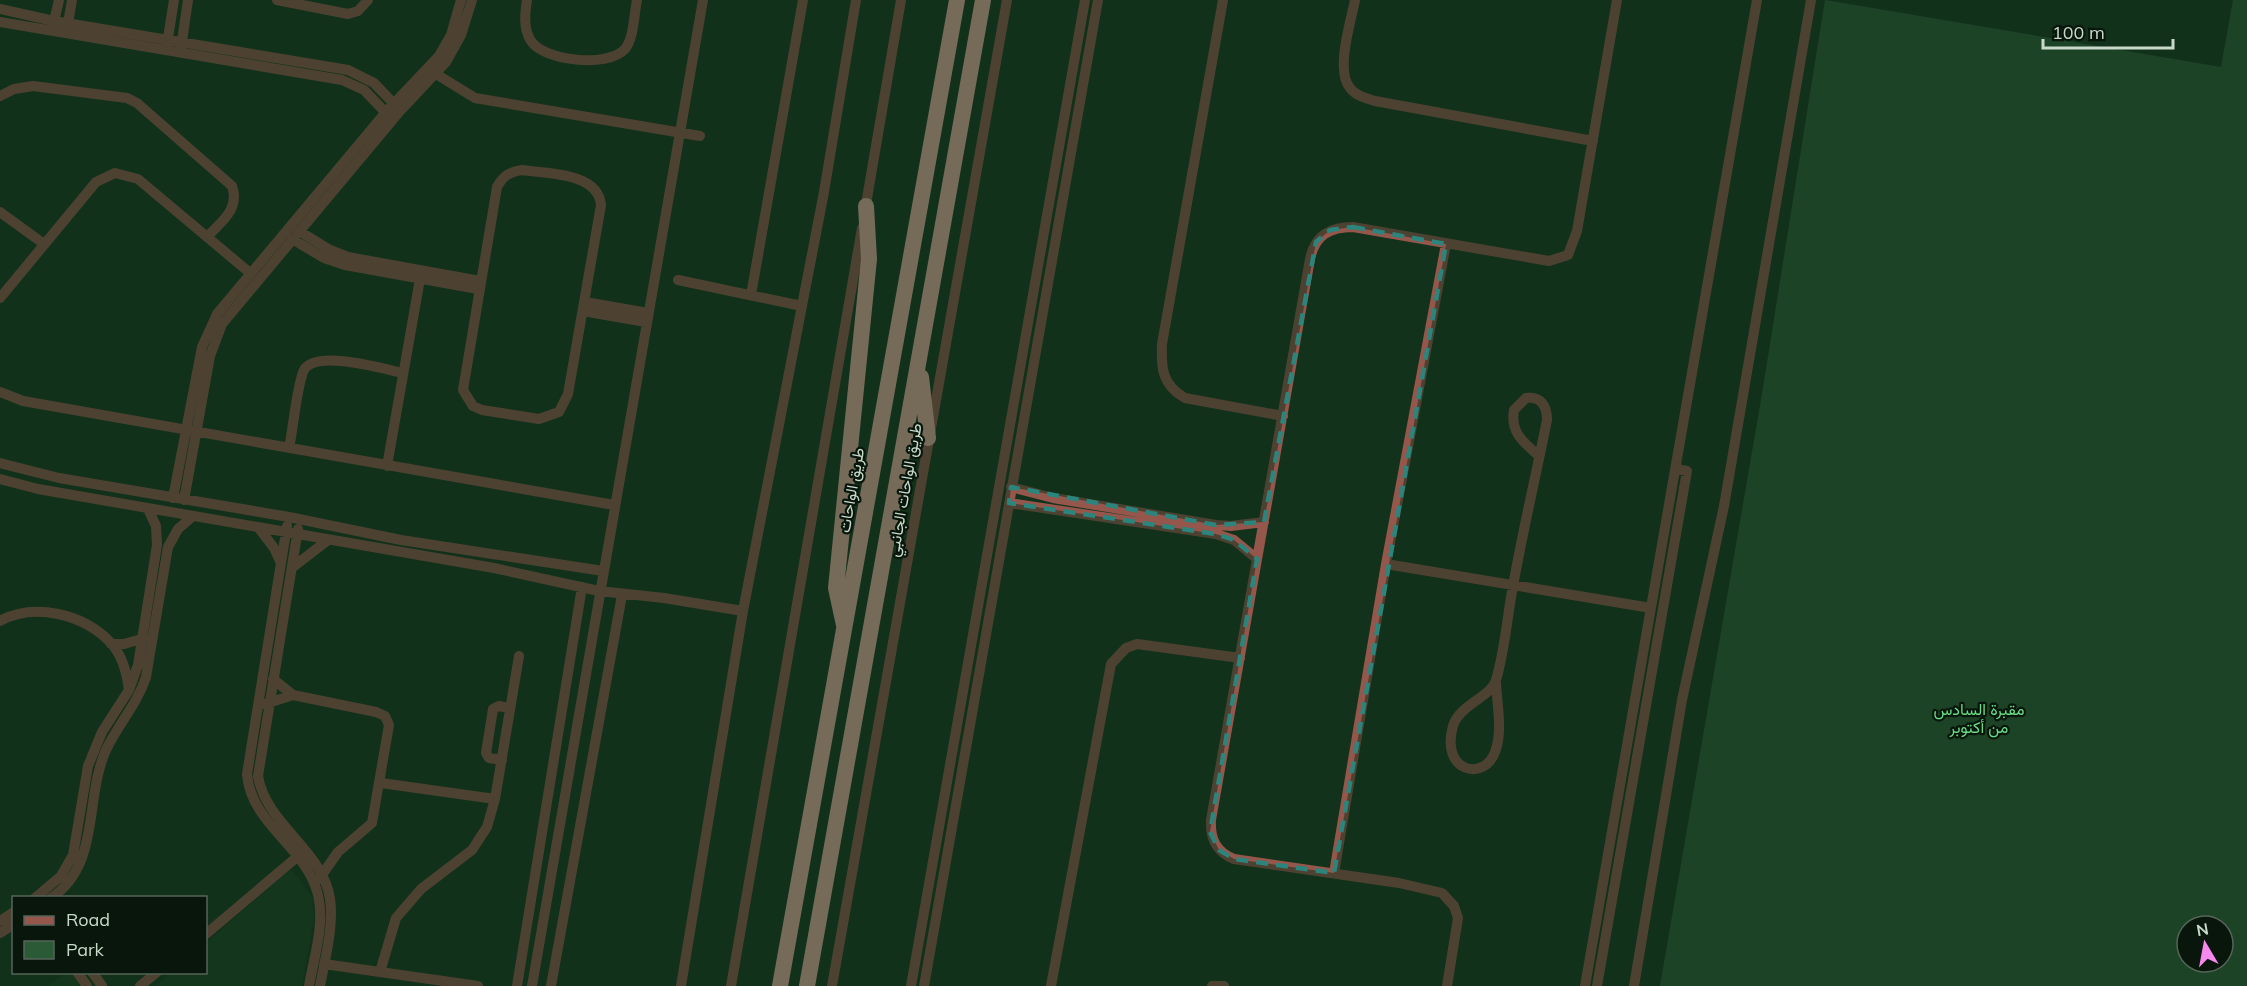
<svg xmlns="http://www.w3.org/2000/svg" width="2247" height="986" font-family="Mulish,Vazirmatn,sans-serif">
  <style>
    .built { fill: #163c20 }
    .green { fill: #2b5a37; fill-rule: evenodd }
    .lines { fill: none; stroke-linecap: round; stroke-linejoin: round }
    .minor { stroke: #95564c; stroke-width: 10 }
    .highway { stroke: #efb0a5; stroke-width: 16 }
    .marked { fill: none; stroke: #2b857c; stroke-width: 4.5; stroke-dasharray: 12 8; stroke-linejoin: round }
    .labels { text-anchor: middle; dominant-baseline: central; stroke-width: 4.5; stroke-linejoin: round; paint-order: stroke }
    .street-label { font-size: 16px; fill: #c7d9c9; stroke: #09160c }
    .park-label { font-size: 16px; fill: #68dc87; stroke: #09160c }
  </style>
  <rect width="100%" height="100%" fill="#13321b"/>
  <path class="built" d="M291 869 312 896 314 918 302 986H155L171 973 206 972V943Z
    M65 972 71 973 80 986H49Z"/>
  <path class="green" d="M1825 0 2221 67 2233 0H2247V986H1660L1762 394ZM2187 926H2223V962H2187Z"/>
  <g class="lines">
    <path class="minor" d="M277 0 348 14 358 11 368 0
      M527 0C525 13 523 29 531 41 544 61 608 68 625 49 634 38 634 14 637 0
      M1223 0 1162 344C1161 368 1162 385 1185 398L1283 416
      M1355 0C1351 21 1335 71 1350 88 1356 96 1366 98 1375 101L1593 141
      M0 9 54 21 348 70 374 83 398 108
      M54 21 59 0
      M0 22 342 80 364 90 389 116
      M68 23 72 0
      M167 44 174 0
      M181 48 188 0
      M436 74 475 98 700 136
      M0 96 14 89 33 86 127 98 137 103 232 186C240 209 222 221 208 236
      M522 170C547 174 598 172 601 205L568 394 559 412 539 419 482 410 473 406 463 390 497 187C503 176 509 172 522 170Z
      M865 210 901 0
      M0 212 44 244
      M299 231 330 250 348 257 480 281
      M292 239 324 258 345 265 478 289
      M678 280 802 306
      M751 295 803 0
      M0 298 96 182 115 173 138 179 250 273
      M585 302 648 313
      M583 311 646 322
      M0 392 23 401 614 505
      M289 448C293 430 297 384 304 370 316 349 383 369 403 373
      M0 463 59 478 289 517 401 540 603 571
      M387 466 420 279
      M0 479 38 489 494 568 599 591 664 598 743 611
      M1011 487 1053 498 1216 525 1231 526 1264 522
      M173 498 202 347 217 314 386 112 439 56 451 35 461 0
      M184 500 210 356 222 324 400 111 446 62 461 35 472 0
      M1009 503 1216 534 1234 540 1257 559
      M287 526 247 774C251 825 307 847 318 895 325 924 314 957 309 986
      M258 527 274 548 281 563
      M298 529 258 776C266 825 323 850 330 899 334 926 325 959 320 986
      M1386 564 1651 608
      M293 567 328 540
      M0 621C34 602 84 614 111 643 122 655 127 674 129 690
      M111 644H124L145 638
      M273 679 293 695 376 712 385 716 389 725 372 823 338 852 319 879
      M1496 683C1497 705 1503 731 1495 752 1484 782 1440 772 1453 726 1459 705 1491 697 1496 680 1505 650 1507 617 1513 586 1523 530 1536 475 1547 420 1547 406 1541 396 1526 398L1514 410C1510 432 1523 442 1538 455
      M265 704 293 695
      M502 760 489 758 486 753 493 709 499 706 510 708
      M381 783 495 799
      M1334 873 1386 564 1446 244
      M35 898 61 876 73 855 88 766 102 732 129 690 138 665 157 545 156 526 148 509
      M51 898C101 865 84 799 106 750 118 724 137 705 146 677L168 547 178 529 193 516
      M0 921 14 912
      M0 933 14 924
      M206 934 297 857
      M324 964 478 986
      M77 972 87 986
      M92 972 102 986
      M380 972 396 918 421 889 472 850 487 827 495 799 519 656
      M140 986 157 972
      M517 986 582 587
      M532 986 703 0
      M551 986 622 595
      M681 986 743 611 824 192 856 0
      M731 986 862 228
      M832 986 1007 0
      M911 986 1085 0
      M924 986 1098 0
      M1051 986 1111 664 1126 648 1137 644 1240 658
      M1212 986H1224
      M1447 986 1458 918 1454 906 1442 893 1399 883 1234 859C1216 852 1210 839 1211 820L1310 259C1315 235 1330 227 1353 227L1549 261 1568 255 1577 231 1617 0
      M1585 986 1757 0
      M1597 986 1687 471 1677 469
      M1634 986 1682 700 1724 506 1811 0"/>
    <path class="highway" d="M921 377 928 438
      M844 625 836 588 869 259 866 206
      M780 986 957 0
      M807 986 983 0"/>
  </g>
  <path d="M0 0H2247V986H0ZM1353 227 1446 244 1334 873 1234 859 1219 850 1210 832 1257 559 1234 540 1216 534 1009 503 1011 487 1216 525 1264 522 1316 242 1330 230Z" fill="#13321b" fill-opacity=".55" fill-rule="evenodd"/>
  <path class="marked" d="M1353 227 1446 244 1334 873 1234 859 1219 850 1210 832 1257 559 1234 540 1216 534 1009 503 1011 487 1216 525 1264 522 1316 242 1330 230Z"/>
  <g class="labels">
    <g class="street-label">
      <text transform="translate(851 490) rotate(-80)">طريق الواحات</text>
      <text transform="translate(904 490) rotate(-80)">طريق الواحات الجانبي</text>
    </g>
    <g class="park-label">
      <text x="1979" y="709">مقبرة السادس<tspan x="1979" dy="18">من أكتوبر</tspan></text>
    </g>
  </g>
  <rect x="12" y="896" width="195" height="78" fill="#09160c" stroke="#556458" stroke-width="1.5"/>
  <rect x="24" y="916" width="30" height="9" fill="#95564c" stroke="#556458" stroke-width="1.5"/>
  <text x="66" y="926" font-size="18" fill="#c7d9c9">Road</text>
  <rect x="24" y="941" width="30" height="18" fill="#2b5a37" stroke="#556458" stroke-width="1.5"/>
  <text x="66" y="956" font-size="18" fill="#c7d9c9">Park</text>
  <g transform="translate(2205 944) rotate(350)"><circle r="28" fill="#09160c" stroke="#556458" stroke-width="1.5"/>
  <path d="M0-4.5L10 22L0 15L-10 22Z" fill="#f689ed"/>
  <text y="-9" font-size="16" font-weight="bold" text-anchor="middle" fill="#c7d9c9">N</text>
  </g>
  <path d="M2043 39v9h130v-9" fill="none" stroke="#c7d9c9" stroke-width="3"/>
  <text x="2052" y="39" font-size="18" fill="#c7d9c9" stroke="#09160c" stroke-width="4.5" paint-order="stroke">100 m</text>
</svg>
